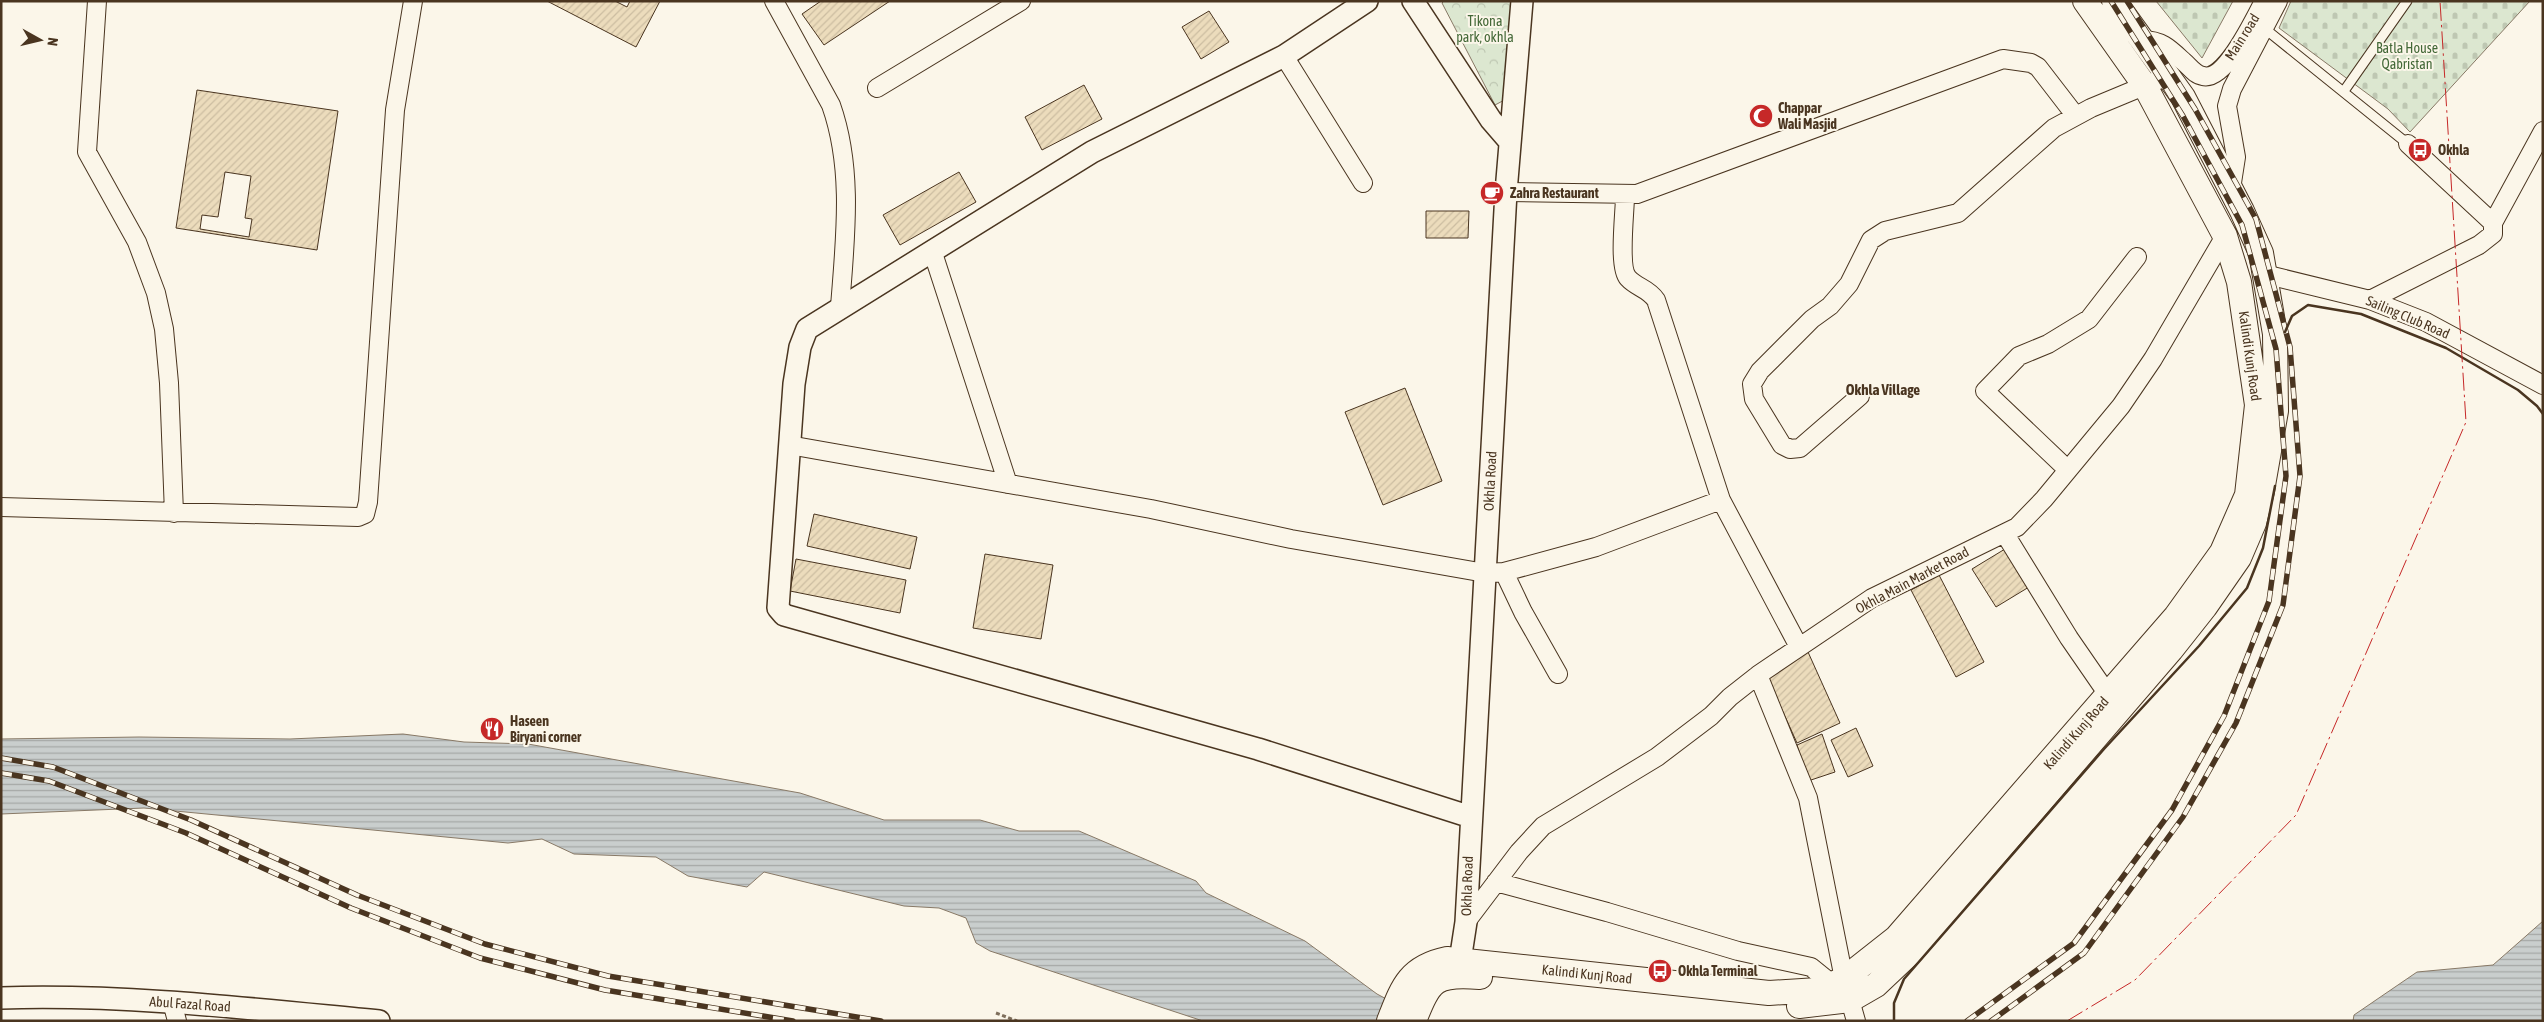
<svg xmlns="http://www.w3.org/2000/svg" width="2544" height="1022" font-family="'Asap Condensed',sans-serif">
  <style>
    .forest { fill: url(#forest-crowns); stroke: #887966 }
    .cemetery { fill: url(#cemetery-stones); stroke: #887966 }
    .water { fill: url(#water-rules); stroke: #887966 }
    .building { fill: url(#building-hatch); stroke: #4a3520; fill-rule: evenodd }
    .lines { fill: none; stroke-linecap: round; stroke-linejoin: round }
    .service-casing { stroke: #4a3520; stroke-width: 11 }
    .minor-casing { stroke: #4a3520; stroke-width: 20 }
    .tertiary-casing { stroke: #4a3520; stroke-width: 24 }
    .secondary-casing { stroke: #4a3520; stroke-width: 26 }
    .path { stroke: #7f6f5c; stroke-width: 3; stroke-dasharray: 4 2.5; stroke-linecap: butt }
    .service { stroke: #fbf6e9; stroke-width: 9 }
    .minor { stroke: #fbf6e9; stroke-width: 18 }
    .tertiary { stroke: #fbf6e9; stroke-width: 21 }
    .secondary { stroke: #fbf6e9; stroke-width: 24 }
    .rail-casing { stroke: #4a3520; stroke-width: 5.5 }
    .rail { stroke: #fbf6e9; stroke-width: 4; stroke-dasharray: 11; stroke-linecap: butt }
    .wall { stroke: #4a3520; stroke-width: 2.5 }
    .power { stroke: #c62828; stroke-width: 1; stroke-dasharray: 18 4 2.5 4; stroke-linecap: butt }
    .labels { text-anchor: middle; dominant-baseline: central; stroke-width: 4; stroke-linejoin: round; paint-order: stroke }
    .park-label { font-size: 14px; fill: #436837; stroke: #fbf6e9 }
    .street-label { font-size: 14px; fill: #4a3520; stroke: #fbf6e9 }
    .poi-label { font-size: 14px; font-weight: bold; fill: #4a3520; stroke: #fbf6e9; text-anchor: start }
    .neighbourhood-label { font-size: 15px; font-weight: bold; fill: #4a3520; stroke: #fbf6e9 }
  </style>
  <defs>
    <pattern id="forest-crowns" width="20" height="18" patternUnits="userSpaceOnUse" patternTransform="scale(1.25)"><rect width="20" height="18" fill="#dce7d0"/><path d="M2 6a3 3 0 1 1 6 0M12 15a3 3 0 1 1 6 0" fill="none" stroke="#bec7b2"/></pattern>
    <pattern id="cemetery-stones" width="16" height="16" patternUnits="userSpaceOnUse" patternTransform="scale(1.25)"><rect width="16" height="16" fill="#dce7d0"/><path d="M2 7V4a2 2 0 0 1 4 0v3zM10 15v-3a2 2 0 0 1 4 0v3z" fill="#bec7b2"/></pattern>
    <pattern id="water-rules" width="6" height="5" patternUnits="userSpaceOnUse" patternTransform="scale(1.25)"><rect width="6" height="5" fill="#c9cecd"/><path d="M0 2.5h6" fill="none" stroke="#a5a8a6"/></pattern>
    <pattern id="building-hatch" width="6" height="6" patternUnits="userSpaceOnUse" patternTransform="scale(1.25)"><rect width="6" height="6" fill="#ecdcbc"/><path d="M-1 1l2-2M0 6l6-6M5 7l2-2" fill="none" stroke="#ccbda1"/></pattern>
  </defs>
  <rect width="100%" height="100%" fill="#fbf6e9"/>
  <path class="forest" d="M1444 1H1512V96L1495 105 1442 3Z"/>
  <path class="cemetery" d="M2156 1H2233L2202 58Z
    M2291 1H2530L2410 132 2388 109 2279 28Z"/>
  <path class="water" d="M403 734 464 742 528 744 800 793 884 820H980L1019 831H1079L1196 881 1206 893 1305 941 1377 994 1428 1021H1203L990 951 976 943 966 918 939 908 904 906 764 872 747 887 688 876 656 857 574 854 542 839 508 843 144 808 1 814V739L139 737 290 739Z
    M2543 921V1021H2353L2354 1015 2417 972 2493 965Z"/>
  <path class="building" d="M547 1H615L627 7 630 1H660L636 47Z
    M821 1H890L824 45 802 14Z
    M1209 11 1229 42 1201 59 1182 27Z
    M1084 85 1102 119 1042 150 1025 117Z
    M197 90 338 111 317 250 176 228ZM225 172 251 176 245 218 252 219 249 237 200 229 202 215 218 217Z
    M959 172 976 202 900 245 883 215Z
    M1426 211H1469L1468 238H1426Z
    M1405 388 1442 481 1383 505 1345 412Z
    M814 514 917 537 910 569 807 546Z
    M2005 549 2029 587 1996 607 1972 569Z
    M985 554 1053 565 1041 639 973 628Z
    M796 559 906 580 900 613 790 591Z
    M1939 575 1984 662 1956 677 1911 590Z
    M1808 652 1840 723 1797 743 1765 672Z
    M1856 728 1873 766 1848 777 1831 740Z
    M1822 734 1835 772 1808 781 1797 745Z"/>
  <g class="lines">
    <g class="service-casing">
      <path id="service" d="M2264 28 2408 144
        M2344 91 2407 1"/>
    </g>
    <g class="minor-casing">
      <path id="minor" d="M97 1 87 152 137 242 156 293 164 329 169 383 174 513
        M774 1 831 105C854 170 845 240 840 307
        M2142 40C2162 40 2170 49 2184 62 2190 67 2195 75 2203 76 2225 82 2255 18 2264 1
        M1284 56 1363 183
        M877 88 1021 1
        M2231 189 2236 157 2227 106 2232 89 2278 1
        M1506 192 1637 194 2003 59 2031 63 2038 67 2075 115
        M1625 196C1625 212 1618 267 1628 278 1637 288 1648 288 1656 300L1721 500 1799 647
        M2493 223 2543 131
        M932 250 1008 484
        M2264 274 2370 300 2426 322 2543 385
        M2370 300 2479 245 2493 234V223L2408 144
        M1860 396 1800 448 1790 449 1782 445 1754 399 1752 384 1760 371 1812 319 1830 306 1849 284 1871 240 1885 231 1958 213 2054 128 2091 108 2168 76
        M789 445 1151 509 1291 539 1485 573 1504 572 1596 547 1721 500
        M2068 470 1985 391 2019 356 2048 344 2089 319 2137 257
        M1 507 358 517 365 514 368 502 395 110 413 1
        M2005 534 2069 638 2109 696
        M1504 572 1523 612 1558 674
        M1758 675 1808 798 1844 979 1856 1021
        M1496 882 1607 912 1738 951 1811 967 1832 984
        M1466 922 1519 852 1543 826 1657 757 1711 716 1730 697 1758 675 1872 598 2017 527 2044 499 2121 406 2153 359 2225 236
        M172 1002 177 1021"/>
    </g>
    <g class="tertiary-casing">
      <path id="tertiary" d="M1367 1 1284 56 1092 152 807 329 800 347 794 384 778 608 784 615 1258 749 1471 817
        M1413 1 1491 120 1510 142
        M1460 961 1466 922 1506 192 1522 1
        M1 998C127 994 253 1009 379 1021"/>
    </g>
    <g class="secondary-casing">
      <path id="secondary" d="M1799 1006 1850 1000 1876 985 1912 951 2171 650 2205 607 2239 558 2254 523 2262 491 2276 411 2275 334 2261 253 2242 211 2183 97 2114 1
        M1389 1021C1402 988 1408 967 1447 959L1769 993 1818 990 1844 979 1896 938 2176 616 2222 552 2247 495 2257 405 2239 282 2225 236 2145 86 2085 1
        M1414 1021C1430 980 1435 973 1480 977"/>
    </g>
    <path class="path" d="M996 1013 1017 1021"/>
    <use href="#service" class="service"/>
    <use href="#minor" class="minor"/>
    <use href="#tertiary" class="tertiary"/>
    <use href="#secondary" class="secondary"/>
    <g class="rail-casing">
      <path id="rail" d="M1 758 53 767 191 820 357 895 485 944 608 976 881 1021
        M1 773 49 781 186 833 351 908 480 958 605 990 793 1021
        M1967 1021 2074 943 2172 810 2224 716 2269 601 2286 476 2276 349 2242 225 2183 116 2111 1
        M1991 1021 2084 953 2183 817 2236 723 2283 605 2290 552 2300 476 2290 347 2256 219 2195 109 2127 1"/>
    </g>
    <use href="#rail" class="rail"/>
    <path class="wall" d="M2285 332 2292 316 2308 305 2361 314 2446 348 2518 390 2537 406 2543 414
      M1894 1021V1003L1904 979 2104 749 2199 646 2247 588 2263 548 2275 486"/>
    <path class="power" d="M2067 1021 2135 980 2296 815 2466 422 2440 1"/>
  </g>
  <defs>
    <g id="mosque-disc" transform="scale(1.25)"><circle r="9.5" fill="#c62828" stroke="#fbf6e9"/><path d="M3.5-4.9A6 6 0 1 0 3.5 4.9A5 5 0 1 1 3.5-4.9Z" fill="#fff"/></g>
    <g id="bus-disc" transform="scale(1.25)"><circle r="9.5" fill="#c62828" stroke="#fbf6e9"/><path d="M-5-6H5V4H4V6H2V4H-2V6H-4V4H-5ZM-3.5-4V0h7V-4ZM-3.5 1.2v1.5H-2V1.2ZM2 1.2v1.5H3.5V1.2Z" fill="#fff"/></g>
    <g id="cafe-disc" transform="scale(1.25)"><circle r="9.5" fill="#c62828" stroke="#fbf6e9"/><path d="M-5.5-4.5H6V0H3Q3 3.5 0 3.5H-2.5Q-5.5 3.5-5.5 0ZM3-3.2v2h1.7v-2ZM-6 4.5H4V6H-6Z" fill="#fff"/></g>
    <g id="restaurant-disc" transform="scale(1.25)"><circle r="9.5" fill="#c62828" stroke="#fbf6e9"/><path d="M-5-6h1v4h1v-4h1v4h1v-4h1v5L-1.5 .5V6h-2V.5L-5-1ZM5-6V6H3V1.5H1.5Q1.5-4 5-6Z" fill="#fff"/></g>
  </defs>
  <g fill-rule="evenodd">
    <use href="#mosque-disc" x="1761" y="116"/>
    <use href="#bus-disc" x="2420" y="150"/>
    <use href="#cafe-disc" x="1492" y="193"/>
    <use href="#restaurant-disc" x="492" y="729"/>
    <use href="#bus-disc" x="1660" y="971"/>
  </g>
  <g class="labels">
    <g class="park-label">
      <text x="1485" y="21">Tikona<tspan x="1485" dy="16">park, okhla</tspan></text>
      <text x="2407" y="48">Batla House<tspan x="2407" dy="16">Qabristan</tspan></text>
    </g>
    <g class="street-label">
      <text transform="translate(2242 37) rotate(-58)">Main road</text>
      <text transform="translate(2408 317) rotate(23)">Sailing Club Road</text>
      <text transform="translate(2250 356) rotate(82)">Kalindi Kunj Road</text>
      <text transform="translate(1490 481) rotate(-87)">Okhla Road</text>
      <text transform="translate(1912 580) rotate(-28)">Okhla Main Market Road</text>
      <text transform="translate(2076 733) rotate(-49)">Kalindi Kunj Road</text>
      <text transform="translate(1467 886) rotate(-88)">Okhla Road</text>
      <text transform="translate(1587 974) rotate(6)">Kalindi Kunj Road</text>
      <text transform="translate(190 1004) rotate(4)">Abul Fazal Road</text>
    </g>
    <g class="poi-label">
      <text x="1778" y="108">Chappar<tspan x="1778" dy="16">Wali Masjid</tspan></text>
      <text x="2438" y="150">Okhla</text>
      <text x="1510" y="193">Zahra Restaurant</text>
      <text x="510" y="721">Haseen<tspan x="510" dy="16">Biryani corner</tspan></text>
      <text x="1678" y="971">Okhla Terminal</text>
    </g>
    <g class="neighbourhood-label">
      <text x="1883" y="389">Okhla Village</text>
    </g>
  </g>
  <rect width="2544" height="1022" fill="none" stroke="#4a3520" stroke-width="5"/>
  <g transform="translate(40 40) rotate(98)" stroke="#fbf6e9" stroke-width="4" paint-order="stroke">
  <path d="M0-4L9 19L0 12L-9 19Z" fill="#4a3520"/>
  <text y="-8" font-size="14" font-weight="bold" text-anchor="middle" fill="#4a3520">N</text>
  </g>
</svg>
